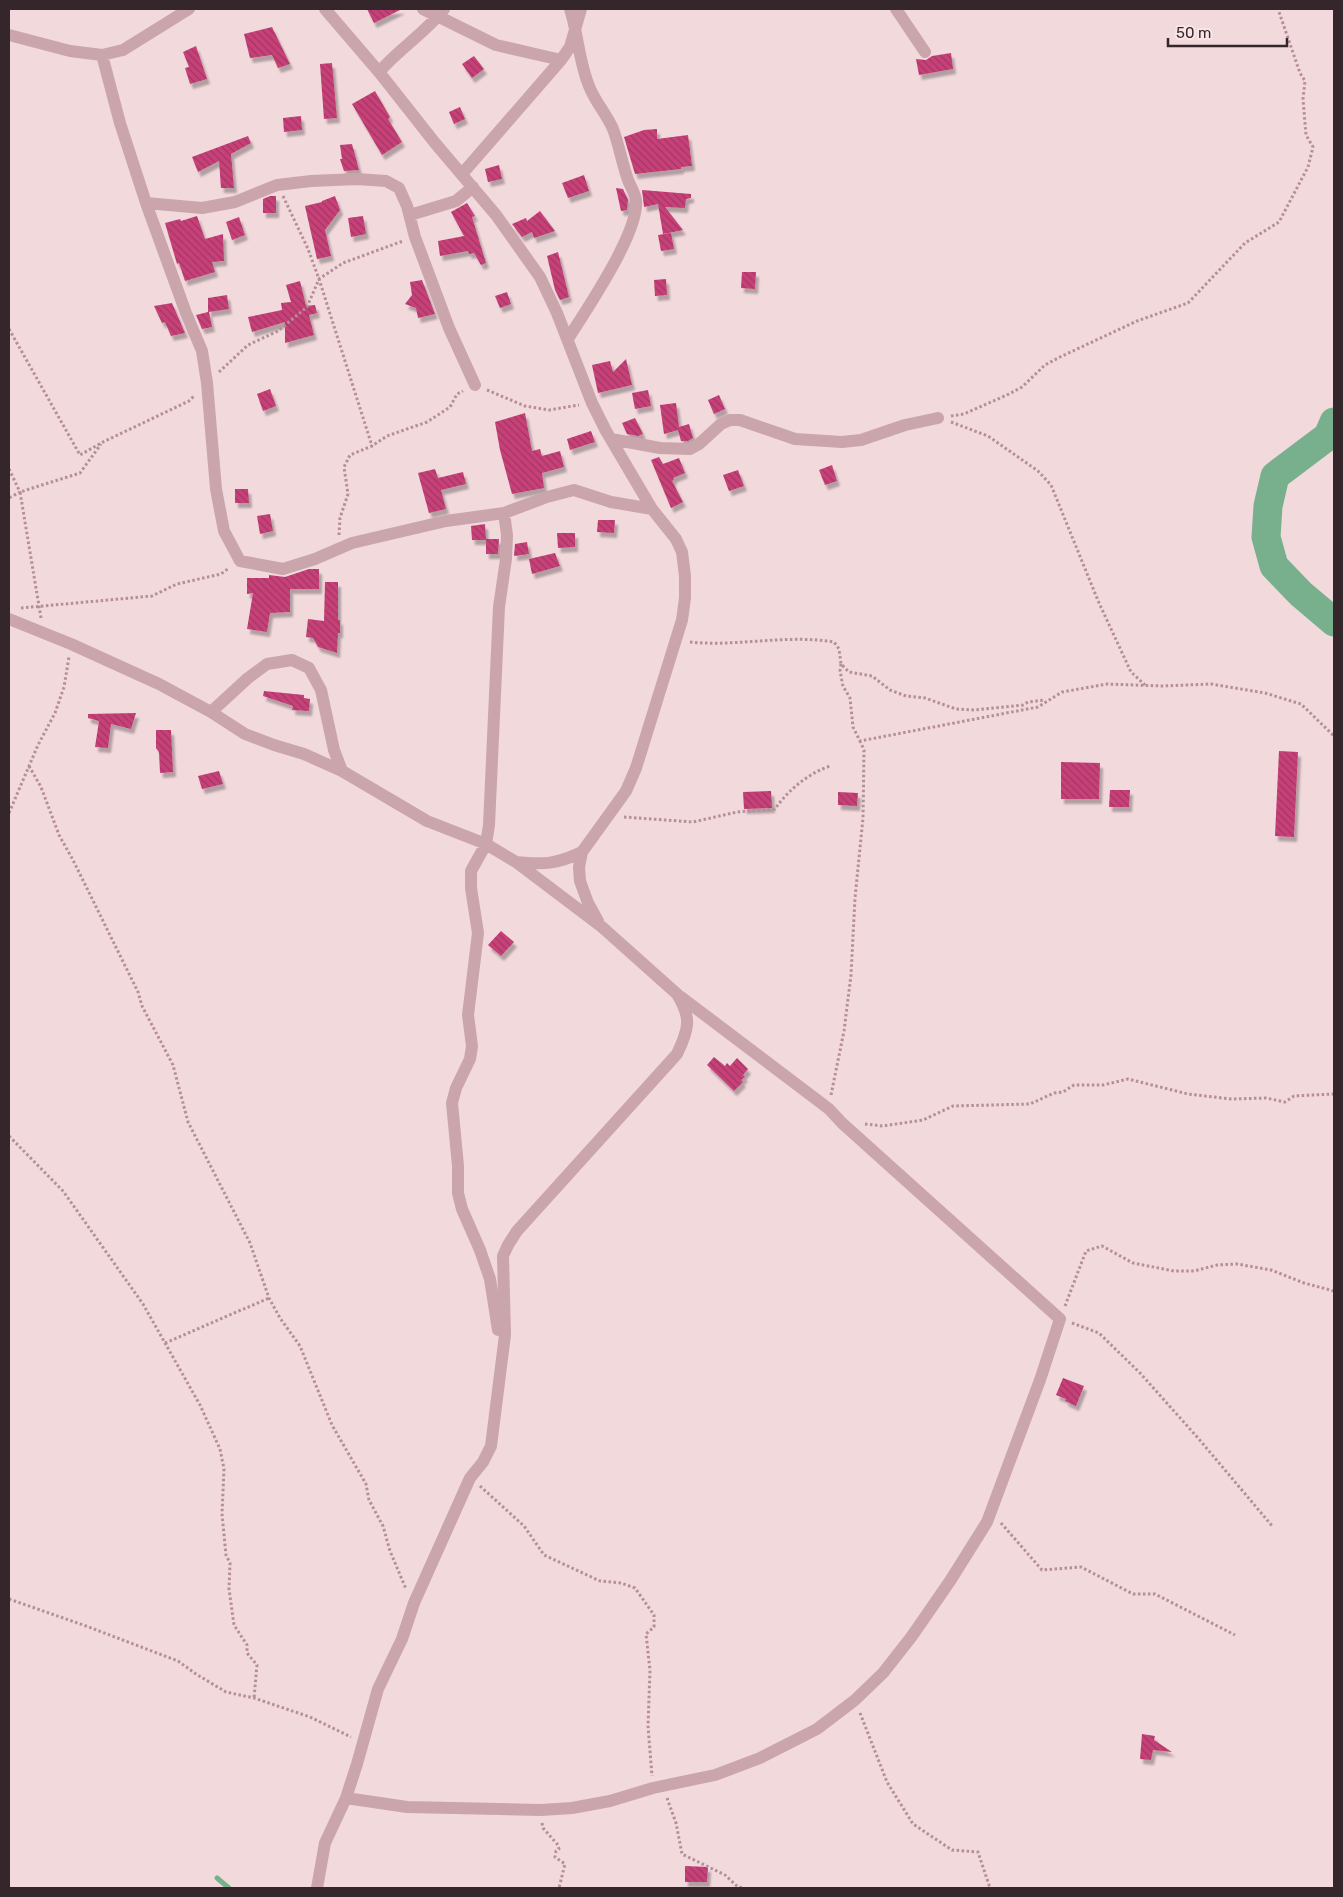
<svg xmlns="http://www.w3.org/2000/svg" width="1343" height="1897" font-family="Rubik,sans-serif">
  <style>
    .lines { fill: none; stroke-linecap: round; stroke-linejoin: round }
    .stream { stroke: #78af8d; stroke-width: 5 }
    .river { stroke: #78af8d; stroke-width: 29 }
    .building { fill: url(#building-back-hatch); filter: url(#shadow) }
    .path { stroke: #b58f97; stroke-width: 3; stroke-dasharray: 2.5 2.5; stroke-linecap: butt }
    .minor { stroke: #caa5ac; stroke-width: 12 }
  </style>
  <defs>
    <pattern id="building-back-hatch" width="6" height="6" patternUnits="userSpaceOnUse" patternTransform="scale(1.25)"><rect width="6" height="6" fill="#c74178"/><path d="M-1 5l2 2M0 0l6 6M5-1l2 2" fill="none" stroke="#a23663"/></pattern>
    <filter id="shadow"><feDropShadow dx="3" dy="5" stdDeviation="1" flood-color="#0004"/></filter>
  </defs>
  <rect width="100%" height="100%" fill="#f2d9dc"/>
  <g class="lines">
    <path class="stream" d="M217 1878 229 1888"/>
    <path class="river" d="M1334 422 1328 436 1275 476 1268 506 1266 537 1274 566 1301 594 1334 622"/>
  </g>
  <path class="building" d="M367 9H402L374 23Z
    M272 27 290 64 278 68 272 55 250 58 244 34Z
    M196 46 207 79 190 84 185 68 189 67 183 52Z
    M951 53 953 69 919 75 916 59 926 60 932 56Z
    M474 56 484 69 472 78 462 64Z
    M332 63 337 118 324 119 320 64Z
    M375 91 390 117 388 119 402 142 382 155 352 104Z
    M460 107 465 119 454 124 449 112Z
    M301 116 302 130 284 132 283 118Z
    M657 129V139L688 135 692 166 681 167V169L635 174 624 137 644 130Z
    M248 136 251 143 231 154 234 188H221L219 161 198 172 192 157Z
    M352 144 359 170 344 171 340 159H342L340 145Z
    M499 165 502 179 488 182 485 169Z
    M584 175 589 191 568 198 562 183Z
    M616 188 623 189 628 200 627 210 621 211Z
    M642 190 691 194V198L686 199 685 208 665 207 683 230 663 234 658 204 644 207Z
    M270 196H276V213H263V199Z
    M335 196 340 210 325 230 331 256 317 259 305 206 322 202V201Z
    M467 203 475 216 472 217 486 263 481 265 474 253 469 254 468 251 440 256 438 241 464 236 451 212Z
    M540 211 555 231 534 238 532 232 522 237 512 224 526 218 527 221Z
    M197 216 205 239 223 234 224 261 212 262 215 272 185 281 179 263 177 264 165 223 180 219 181 221Z
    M363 216 366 234 351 237 348 218Z
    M239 217 245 235 232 240 226 222Z
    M671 233 674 249 661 251 658 235Z
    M558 252 569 297 560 300 555 290 547 256Z
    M742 272H756L755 289 741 288Z
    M666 279 667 295 655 296 654 280Z
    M422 280 435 314 418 318 416 308 405 304 412 295 410 282Z
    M300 281 306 306 315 305 317 313 309 315 314 335 285 343V322L252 332 248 317 282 310 281 303 291 302 286 285Z
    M507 292 511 304 500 308 495 296Z
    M227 295 229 309 209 312 212 327 202 329 196 315 208 312V298Z
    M172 303 185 333 171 336 165 322 162 323 154 306Z
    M626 359 632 385 598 393 592 365 610 361 613 372Z
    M270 389 276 406 263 411 257 394Z
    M648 390 651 406 635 409 632 393Z
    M719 395 725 409 714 414 708 400Z
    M676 403 679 427 689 424 693 438 688 441H681L678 430 664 434 660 405Z
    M525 413 532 451 540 449 542 456 560 451 564 467 542 473 544 488 512 494 500 450 495 422Z
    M635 418 643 434 638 436 627 434 622 423Z
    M591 431 595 442 570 450 567 439Z
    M659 457 663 464 679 458 685 473 673 478 674 480 672 481 683 502 671 508 651 460Z
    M832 465 837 481 825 485 819 470Z
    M435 469 438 478 463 472 466 484 441 490 446 509 429 513 418 473Z
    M738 470 744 486 729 491 723 475Z
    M235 489H248L249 503H235Z
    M270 514 273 531 260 534 257 516Z
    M598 520H615L614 533 597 532Z
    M485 524 486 540H472L471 526Z
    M557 533H575V547L558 548Z
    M486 539H499L498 554H486Z
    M527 542 529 554 514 556 515 544Z
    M555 553 560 566 532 574 529 559Z
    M309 569H319V589H290V612L270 613 267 632 247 629 253 593 247 594V578H269V575L285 577Z
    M325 582H338V620H340V633H338L337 653 318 647 313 638 306 637 308 619 324 621Z
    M264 691 304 695V698L310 699 309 711 292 710 293 706 263 696Z
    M136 713 131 729 111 724 108 748 95 747 99 721 88 718V714Z
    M156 730H171L173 772 160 773 159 752 156 748Z
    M1279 751 1298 752 1294 837 1275 836Z
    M1061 762 1100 763 1099 799H1061Z
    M219 771 223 784 202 789 198 776Z
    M1110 790H1130L1129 807H1109Z
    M771 791 772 808 744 809 743 792Z
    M838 792 858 793 857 806 838 805Z
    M501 931 514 942 501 956 488 945Z
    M714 1057 725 1066 727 1063 730 1066 737 1058 748 1069 743 1075 745 1077 741 1080 743 1082 734 1091 707 1065Z
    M1063 1378 1084 1386 1076 1406 1065 1401 1066 1399 1056 1395Z
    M1142 1734 1155 1736 1154 1740 1172 1752 1153 1750 1151 1760 1140 1759Z
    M685 1866 708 1867 707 1882H685Z"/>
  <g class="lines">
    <path class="path" d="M283 196 308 249 319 279 372 446
      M9 329 80 455 103 442 189 401 195 395
      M219 372 248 345 278 331 307 307 319 279 343 263 403 241
      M487 390 525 406 549 410 579 405
      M951 416 964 414 1009 394 1022 387 1045 365 1060 357 1137 321 1188 303 1245 243 1279 222 1308 167 1313 147 1306 135 1303 99 1305 81 1300 73 1278 9
      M951 422 988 436 1038 471 1051 485 1099 603 1131 672 1145 685
      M9 469 20 492 9 498
      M339 535 340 518 348 494 344 467 350 455 372 446 387 436 427 422 450 407 457 394 463 391
      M21 608 152 596 177 584 221 574 229 568
      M41 618 20 492 80 473 101 444
      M690 642C738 647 786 634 834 642L839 649 841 664 849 672 872 676 890 690 906 696 925 698 956 709 975 710 1023 705 1028 702 1045 700
      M841 664 840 671 843 686 850 698 853 727 860 741 1038 707 1062 692 1107 684 1162 686 1211 684 1265 693 1301 704 1334 736
      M29 766 41 787 59 835 73 860 138 992 142 1006 173 1065 188 1122 250 1243 269 1298 280 1318 300 1346 332 1425 366 1484 369 1500 383 1526 390 1551 406 1589
      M9 813 38 745 55 713 64 687 69 657
      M624 817 693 822 737 812 775 809C788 790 809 773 830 766
      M831 1095 844 1031 851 975 855 898 863 818 864 750 860 741
      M865 1124 883 1126 923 1120 953 1106 1030 1104 1054 1093 1063 1092 1074 1085H1103L1128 1079 1188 1094 1231 1099 1266 1098 1285 1102 1294 1096 1334 1094
      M9 1136 63 1191 143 1304 200 1405 220 1449 224 1469 222 1514 226 1555 230 1563 229 1589 234 1625 247 1645V1653L257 1665 254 1698
      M1065 1306 1086 1251 1102 1246 1133 1263 1174 1271H1194L1217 1265 1237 1264 1271 1270 1304 1283 1334 1291
      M1072 1323 1099 1333 1140 1373 1198 1438 1273 1527
      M165 1343 269 1298
      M480 1486 524 1526 544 1555 600 1581 621 1583 635 1588 654 1615V1627L646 1634 650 1670 648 1726 652 1776
      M1001 1523 1042 1570 1081 1567 1133 1594H1155L1235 1635
      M9 1599 86 1626 178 1661 196 1674 226 1692 254 1698 310 1717 351 1737
      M860 1713 887 1782 913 1824 952 1850 978 1852 990 1888
      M667 1798 676 1823 682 1854 725 1875 738 1887 743 1888
      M542 1823 543 1828 558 1845 559 1849 556 1851 555 1857 565 1864 559 1888"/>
    <path class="minor" d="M325 9 379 72 435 143 496 215 540 277 557 313 592 403 606 431 652 509 676 539 682 552 685 576V598L682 620 636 768 626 791 582 852 579 867 580 881 588 903 598 921
      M423 9 496 45 561 60
      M896 9 925 52
      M9 35 70 51 102 55 123 50 189 9
      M102 55 120 123 146 203 186 313 202 351 207 383 216 489 224 531 240 561 283 569 315 559 352 543 446 521 504 513 547 497 574 490 611 502 652 509
      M379 72C399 49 425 33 444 9
      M462 174 561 60 570 47 581 9
      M146 203 202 208 235 202 277 185 311 181 357 179 386 181 399 188 407 206 415 237 449 328 475 385
      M410 215 456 201 473 187
      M568 339C586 310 639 233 636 201 636 194 630 186 628 180 622 163 619 145 613 129 606 113 595 102 589 86 579 62 578 34 570 9
      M611 439 660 448 690 449 699 444 721 424 730 420H740L795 439 842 442 861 440 905 425 938 418
      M9 619 71 644 159 684 211 712 245 734 274 745 304 754 342 771 427 821 486 844 516 862 602 927 677 994C692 1018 689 1029 677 1054L517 1231 508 1245 503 1256 505 1335 491 1446 483 1462 470 1478 414 1603 402 1639 378 1689 357 1764 346 1798 325 1843 317 1888
      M211 712 248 678 267 664 292 660 309 668 321 690 334 750 342 771
      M516 862C544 865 557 864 582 852
      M498 1330 490 1279 480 1250 462 1209 458 1193V1166L452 1103 456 1088 470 1059 472 1046 468 1015 478 933 471 888V871L486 844 489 825 499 607 506 559 507 535 504 513
      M346 1798 407 1807 541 1810 572 1808 610 1801 653 1788 715 1775 760 1758 817 1729 855 1700 883 1673 912 1636 950 1581 987 1522 1040 1380 1060 1319 842 1123 829 1109 681 997"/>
  </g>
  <rect width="1343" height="1897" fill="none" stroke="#35262b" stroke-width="20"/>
  <path d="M1168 38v8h119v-8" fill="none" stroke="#35262b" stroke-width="2.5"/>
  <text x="1176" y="38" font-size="15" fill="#35262b" stroke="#f9e5e7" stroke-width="4" paint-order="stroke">50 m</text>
</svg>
